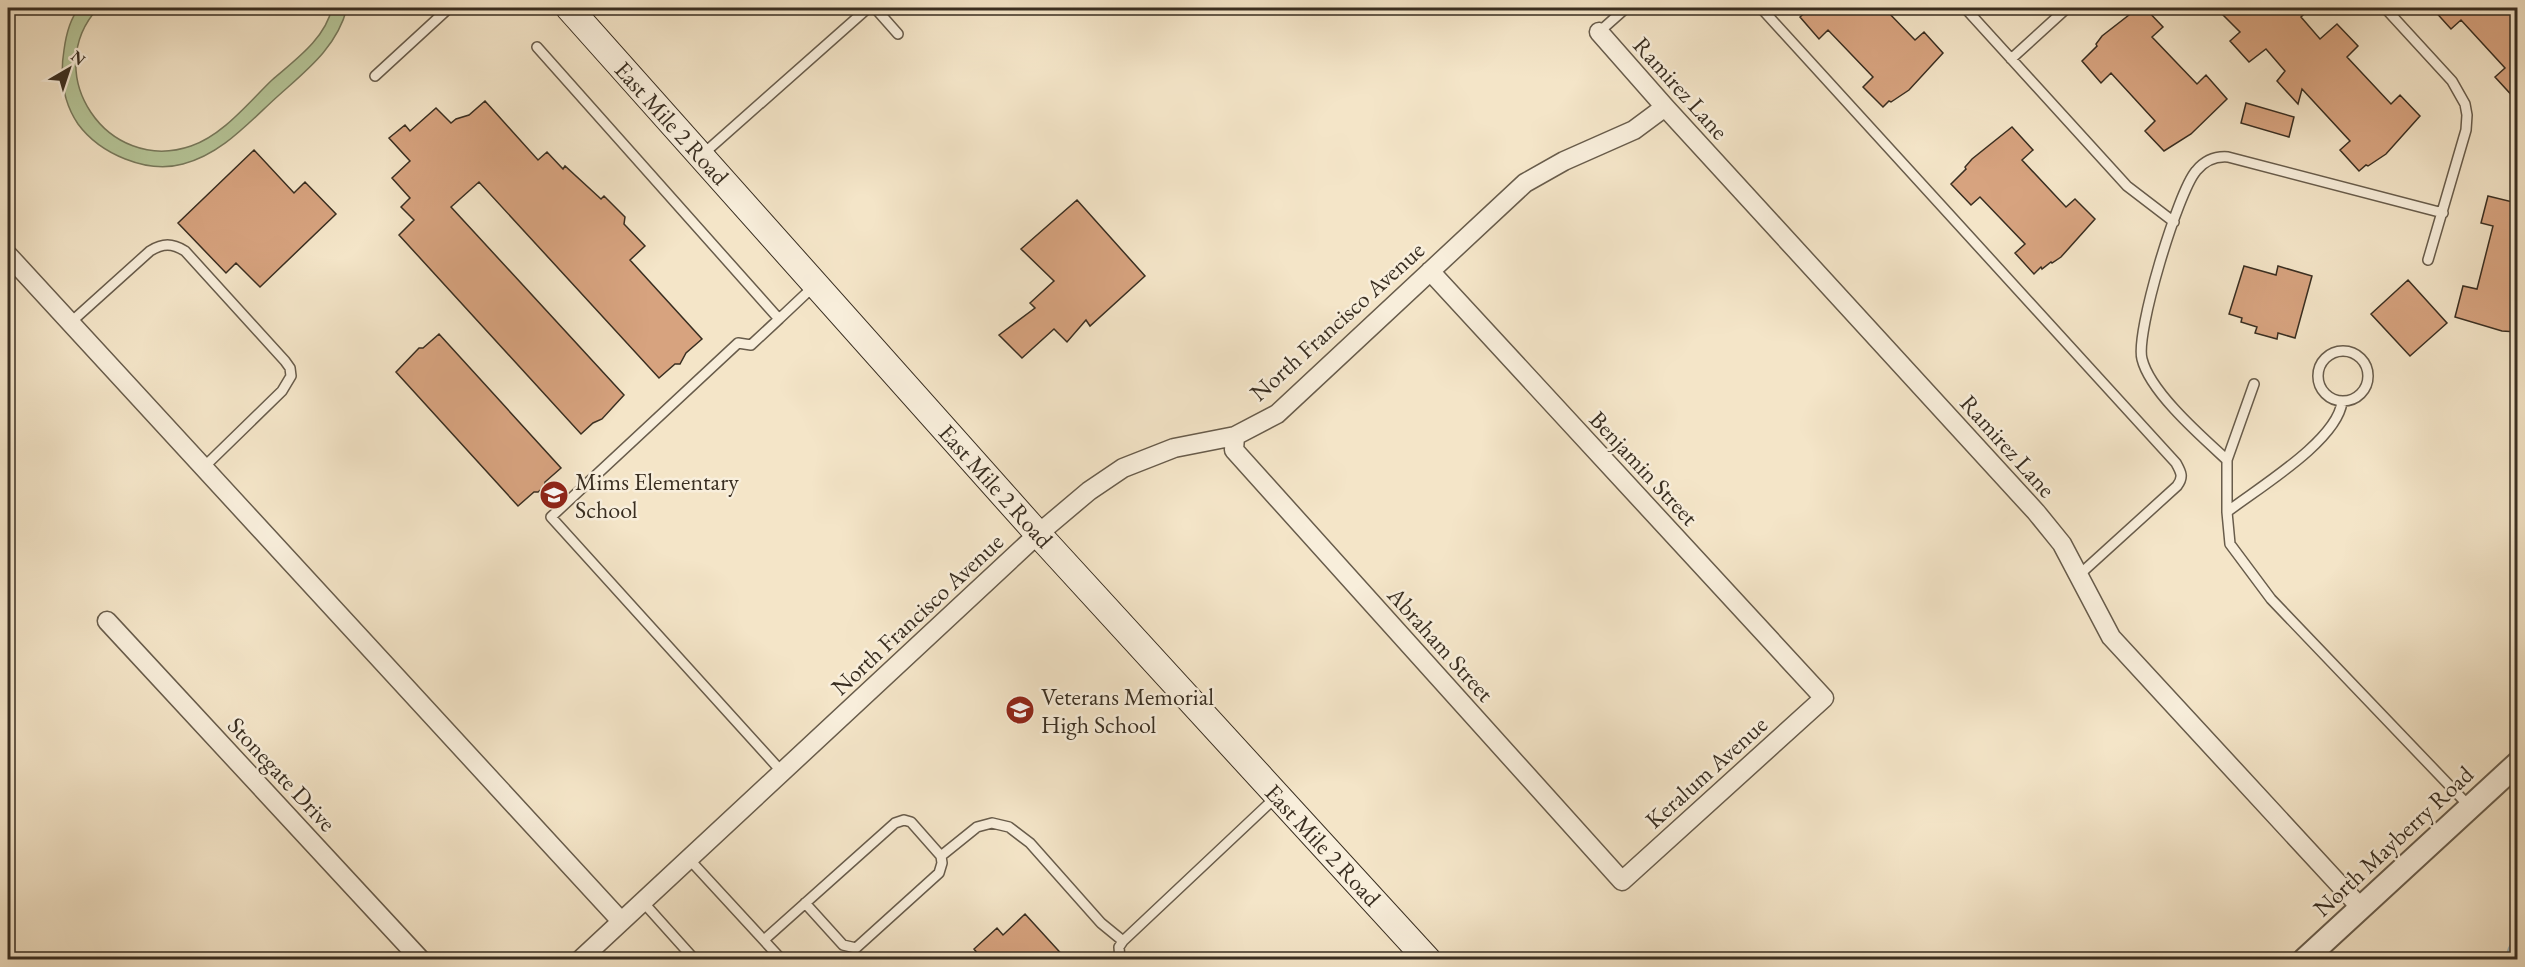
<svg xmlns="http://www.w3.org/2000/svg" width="2525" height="967" font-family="'EB Garamond',serif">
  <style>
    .pitch { fill: #b6c699; stroke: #787a5d; stroke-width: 1.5 }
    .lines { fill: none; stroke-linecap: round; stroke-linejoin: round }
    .canal { stroke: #a2bcc1; stroke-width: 21 }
    .building { fill: #d7a37f; stroke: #392e21; stroke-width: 1.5 }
    .service-casing { stroke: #685c4b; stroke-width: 12 }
    .minor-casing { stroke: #685c4b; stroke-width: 21 }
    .tertiary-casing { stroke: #685c4b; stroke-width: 26 }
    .secondary-casing { stroke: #392e21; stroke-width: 28 }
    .service { stroke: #f8eedb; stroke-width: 9 }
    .minor { stroke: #f8eedb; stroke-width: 18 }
    .tertiary { stroke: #f8eedb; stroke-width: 22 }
    .secondary { stroke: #f8eedb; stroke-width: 26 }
    .labels { text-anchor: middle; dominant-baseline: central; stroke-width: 5; stroke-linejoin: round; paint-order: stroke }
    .street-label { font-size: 24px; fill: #392e21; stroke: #f8eedb }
    .poi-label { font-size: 24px; fill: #392e21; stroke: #f8eedb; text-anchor: start }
  </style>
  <rect width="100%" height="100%" fill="#f4e5c8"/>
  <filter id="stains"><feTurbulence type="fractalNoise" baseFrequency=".00333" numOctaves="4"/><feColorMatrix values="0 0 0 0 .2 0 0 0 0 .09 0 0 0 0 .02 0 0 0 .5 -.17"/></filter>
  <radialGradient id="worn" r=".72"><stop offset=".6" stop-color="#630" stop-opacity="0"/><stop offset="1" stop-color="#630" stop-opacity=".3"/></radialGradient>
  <path class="pitch" d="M79 8H98C39 73 107 175 191 146 223 135 248 103 272 80 295 60 325 39 332 8H347C337 47 307 70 278 96 249 122 222 154 183 164 147 174 100 154 78 124 63 102 60 75 64 50 66 35 70 19 79 8Z"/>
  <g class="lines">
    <path class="canal" d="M2515 960 2518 951"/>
  </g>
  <path class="building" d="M1810 8H1884L1915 40 1924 32 1943 53 1909 90 1891 102 1889 101 1883 107 1863 87 1873 77 1828 30 1819 39 1800 17Z
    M2138 8H2145L2163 27 2152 37 2197 84 2206 75 2227 99 2191 134 2164 151 2145 131 2155 121 2111 73 2101 83 2082 61 2097 46 2096 44 2102 36Z
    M2216 8H2294L2303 15 2301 17 2320 39 2337 24 2358 46 2347 57 2391 104 2400 95 2420 116 2386 154 2368 166 2366 165 2359 171 2340 150 2350 141 2302 89 2298 104 2277 81 2285 71 2266 49 2249 62 2230 41 2240 32Z
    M2432 8H2517V101L2495 77 2505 68 2461 20 2451 29Z
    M485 101 538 160 547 152 563 169 565 166 601 199 604 196 625 217 624 224 645 246 630 260 702 339 686 353 680 364H675L659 378 479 182 451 207 624 395 602 419 593 423 581 434 399 235 414 220 401 207 410 198 392 178 410 161 389 138 405 125 410 131 436 108 451 123 456 119 469 115Z
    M2246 103 2294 117 2289 137 2241 123Z
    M2012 127 2033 150 2022 160 2066 207 2075 199 2095 219 2061 257 2052 263 2051 262 2042 269 2041 267 2034 274 2015 253 2025 244 1980 197 1971 205 1951 184 1966 169 1965 167 1972 159Z
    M254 150 294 193 305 182 336 214 260 287 236 263 226 273 178 223Z
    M2488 196 2517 203V332L2502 331 2455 317 2463 286 2477 289 2493 226 2481 223Z
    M1077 200 1145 276 1090 326 1086 320 1067 342 1054 329 1022 358 999 335 1035 308 1030 303 1054 281 1021 249Z
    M2244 266 2276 275 2278 266 2312 276 2295 338 2278 333 2277 339 2255 333 2257 327 2241 322 2242 318 2229 314Z
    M2408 280 2447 323 2410 356 2371 314Z
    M439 334 561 468 545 482V486L538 492H534L518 506 396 372 419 348H423Z
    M1025 914 1067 960H983L974 949 997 928 1003 935Z"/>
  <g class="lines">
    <g class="service-casing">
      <path id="service" d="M875 8 898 34
        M1761 8 2176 463C2181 472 2184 477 2177 486L2079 575
        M1965 8 2127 186 2174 222
        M2385 8 2452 81 2465 104 2467 115 2466 130 2428 260
        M1599 32 1626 8
        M537 47 779 319 814 286
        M2011 59 2067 8
        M375 76 449 8
        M702 155 868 8
        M2443 213 2228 157C2215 156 2205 160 2196 171 2178 192 2135 333 2142 359 2150 392 2202 437 2227 460V512L2230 544 2271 599 2470 807
        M779 319 751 345 738 343 551 517 782 772
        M70 323 150 251C163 243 172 243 185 251L285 361 290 368 291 376 282 391 203 468
        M2318 376a25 25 0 1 1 50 0a25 25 0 1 1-50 0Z
        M2227 460 2254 384
        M2227 512C2258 488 2337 441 2342 402
        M941 856 977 827 992 823 1009 827 1030 843 1101 923 1123 941
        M689 859 782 960
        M643 902 695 960
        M764 940 895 823 904 820 911 822 941 856 942 863 939 873 856 948 843 945 805 903
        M1120 960 1119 947 1123 941 1276 797"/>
    </g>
    <g class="minor-casing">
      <path id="minor" d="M1599 32 1665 107 2036 512 2062 544 2111 637 2361 908
        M8 255 621 921
        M1235 436 1234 450 1622 881 1824 698 1430 271
        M107 621 421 960
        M580 960 1038 534 1089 491 1123 468 1174 448 1235 436 1277 414 1525 183 1564 161 1634 130 1665 107"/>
    </g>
    <g class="tertiary-casing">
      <path id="tertiary" d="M2304 960 2518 763"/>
    </g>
    <g class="secondary-casing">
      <path id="secondary" d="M569 8 1038 534 1428 960"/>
    </g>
    <use href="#service" class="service"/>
    <use href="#minor" class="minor"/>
    <use href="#tertiary" class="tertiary"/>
    <use href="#secondary" class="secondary"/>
  </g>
  <defs>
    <g id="school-disc" transform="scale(1.5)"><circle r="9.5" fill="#8f2418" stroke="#f8eedb"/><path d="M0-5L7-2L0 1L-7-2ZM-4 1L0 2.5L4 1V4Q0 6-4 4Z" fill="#fff"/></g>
  </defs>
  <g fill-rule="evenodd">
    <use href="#school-disc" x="554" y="495"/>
    <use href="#school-disc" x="1020" y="710"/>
  </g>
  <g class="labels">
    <g class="street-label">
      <text transform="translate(1681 88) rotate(48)">Ramirez Lane</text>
      <text transform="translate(672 123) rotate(48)">East Mile 2 Road</text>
      <text transform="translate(1337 321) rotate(-42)">North Francisco Avenue</text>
      <text transform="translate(2008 446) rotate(48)">Ramirez Lane</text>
      <text transform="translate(1644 468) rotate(47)">Benjamin Street</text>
      <text transform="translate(996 486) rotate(48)">East Mile 2 Road</text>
      <text transform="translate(917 614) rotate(-43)">North Francisco Avenue</text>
      <text transform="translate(1441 644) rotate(48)">Abraham Street</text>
      <text transform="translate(1706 772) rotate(-42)">Keralum Avenue</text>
      <text transform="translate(282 774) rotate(47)">Stonegate Drive</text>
      <text transform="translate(2393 841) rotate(-43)">North Mayberry Road</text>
      <text transform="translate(1323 845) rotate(47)">East Mile 2 Road</text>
    </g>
    <g class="poi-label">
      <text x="575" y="481">Mims Elementary<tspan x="575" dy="28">School</tspan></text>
      <text x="1041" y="696">Veterans Memorial<tspan x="1041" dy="28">High School</tspan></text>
    </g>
  </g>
  <rect width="2525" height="967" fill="none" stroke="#f4e5c8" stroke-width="30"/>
  <rect x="9" y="9" width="2507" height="949" fill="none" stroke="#392e21" stroke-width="3"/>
  <rect x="15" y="15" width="2495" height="937" fill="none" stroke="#392e21" stroke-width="1.5"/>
  <g transform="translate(69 69) rotate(39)" stroke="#f8eedb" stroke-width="4.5" paint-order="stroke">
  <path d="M0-4.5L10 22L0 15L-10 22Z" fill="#392e21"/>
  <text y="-9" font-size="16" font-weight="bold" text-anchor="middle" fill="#392e21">N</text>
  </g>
  <rect width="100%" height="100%" filter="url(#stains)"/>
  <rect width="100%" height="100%" fill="url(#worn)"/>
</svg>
